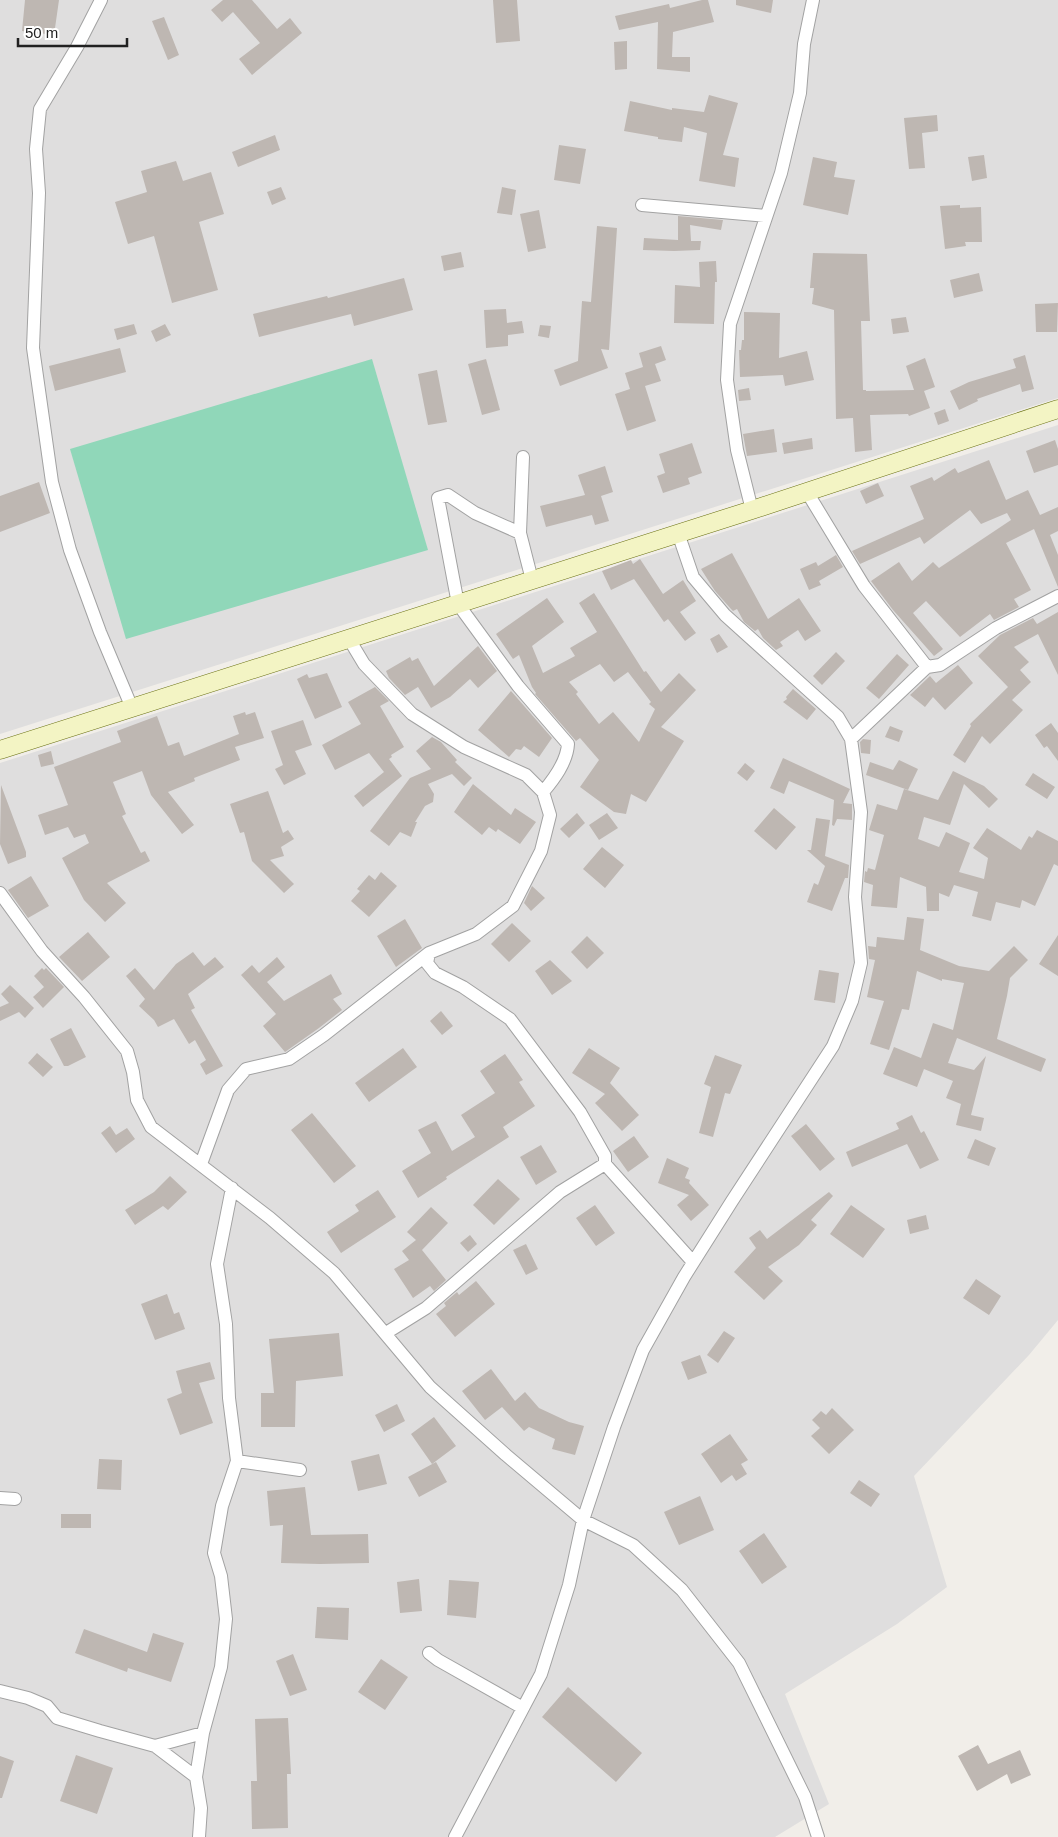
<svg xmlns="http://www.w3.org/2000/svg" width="1058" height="1837" font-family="Helvetica,sans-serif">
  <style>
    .residential { fill: #dfdede }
    .pitch { fill: #90d7b9 }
    .building { fill: #beb7b2; fill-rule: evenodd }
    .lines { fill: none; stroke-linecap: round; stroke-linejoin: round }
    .street-casing { stroke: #a2a2a2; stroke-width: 14 }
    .secondary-casing { stroke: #697011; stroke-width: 19 }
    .street { stroke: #fff; stroke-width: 12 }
    .secondary { stroke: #f3f4c4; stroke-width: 18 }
  </style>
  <rect width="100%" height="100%" fill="#f1eee9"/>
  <path class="residential" d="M0 0H1058V398L0 734Z
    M1058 425V1320L1029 1355 914 1476 947 1587 897 1624 785 1694 829 1804 775 1837H0V763Z"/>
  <path class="pitch" d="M372 359 428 550 126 639 70 449Z"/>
  <path class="building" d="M25 0H59L54 35 22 31Z
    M223 0H252L277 29 290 18 302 33 252 75 239 59 260 43 233 12 222 22 211 10Z
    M493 0H517L520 41 496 43Z
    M702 0H708L714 22 673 32 672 57H690V72L657 69 658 22 619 30 615 16 669 4 670 8Z
    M736 0H773L771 13 736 5Z
    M164 17 179 55 168 60 152 21Z
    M627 41V69L615 70 614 42Z
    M709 95 738 103 723 155 739 158 735 187 699 181 707 133 684 127 682 142 658 139V137L624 131 630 101 672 110V108L704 112Z
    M937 115 938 131 922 133 925 168 909 169 904 118Z
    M275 135 280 150 238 167 232 152Z
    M559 145 586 149 580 184 554 180Z
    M984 155 987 178 972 181 968 157Z
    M813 157 837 162 834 177 855 180 848 215 803 205Z
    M176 161 183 181 211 172 224 214 199 222 218 290 172 303 154 236 128 244 115 202 147 192 141 171Z
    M281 187 286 199 272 205 267 192Z
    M502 187 516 190 512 215 497 213Z
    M960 205V208L981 207 982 242H965L966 246 945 249 940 206Z
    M539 210 546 248 528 252 520 214Z
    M678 216 723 220 721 230 690 225 691 241H701L700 250 674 251 643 250 644 238 678 240Z
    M597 226 617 228 609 350 601 349 608 368 560 386 554 370 578 361 582 301 591 302Z
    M461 252 464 267 444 271 441 256Z
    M813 253 867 254 870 321H861L863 390H866V391L914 390 906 366 925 358 935 387 924 391 930 408 909 416 908 414 870 415 872 450 855 452 853 418 836 419 834 310 812 304 814 288H810Z
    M716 261 717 282H715L714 324 674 323 675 285 700 287 699 262Z
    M979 273 983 291 954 298 950 280Z
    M404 278 413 310 354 326 351 314 259 337 253 314 327 296 328 298Z
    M1058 303 1057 332H1036L1035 304Z
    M506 309 507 323 522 321 524 333 508 335V346L486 348 484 310Z
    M744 312 780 313 779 358 807 351 814 380 785 386 783 375 740 377 739 350H741L742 340H744Z
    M906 317 909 332 893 334 891 319Z
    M134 324 137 334 117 340 114 329Z
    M165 324 171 335 156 342 151 331Z
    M540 325 551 326 549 338 538 336Z
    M661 346 666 360 655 364 661 381 645 386 656 421 627 431 615 394 630 389 625 373 643 367 639 353Z
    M120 348 126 372 55 391 49 366Z
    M1025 355 1034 389 1022 392 1020 384 977 399 978 401 959 410 950 391 969 382 1016 368 1013 359Z
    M486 359 500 410 482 415 468 364Z
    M437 370 447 422 428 425 418 374Z
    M749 388 751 400 739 401 738 390Z
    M945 409 949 421 938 425 934 413Z
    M774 429 777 452 747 456 743 434Z
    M812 438 813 449 784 454 782 443Z
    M1055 440 1058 449V465L1034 473 1026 451Z
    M692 443 702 473 688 478 690 484 663 493 657 476 665 473 659 454Z
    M989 460 1006 500 1028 490 1040 515 1058 507V531L1050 535 1058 555V587L1034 529 1006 543 1031 590 1014 599 1019 607 994 620 990 614 960 637 926 601 913 613 943 649 934 656 893 610 871 581 899 562 912 581 933 562 939 568 1011 520 1007 513 981 524 970 510 924 544 920 537 860 564 852 551 924 519 910 486 932 477 934 481 955 468 958 473Z
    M605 466 613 492 601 496 609 521 595 525 592 515 546 527 540 506 585 495 578 475Z
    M39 482 50 513 0 532V496Z
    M878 483 884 496 866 504 860 491Z
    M732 553 768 619 799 598 821 631 805 641 798 630 780 642 783 646 776 650 763 638 758 629 755 631 744 622 737 609 733 611 731 609 715 591 701 569Z
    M836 555 843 567 819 581 821 585 809 590 800 569 816 562 818 566Z
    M640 559 663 594 683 580 696 601 680 612 696 633 685 641 668 619 664 622 634 579 611 590 602 571 631 560 633 564Z
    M594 593 644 672 646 671 661 692 679 673 696 690 661 727 684 741 646 802 631 794 626 814 614 812 580 787 599 760 580 738 576 741 535 694 536 693 532 687 519 655 513 659 496 634 547 598 564 622 532 646 543 673 575 656 570 648 597 632 579 603ZM600 664 614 682 628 672 651 702 649 704 655 709 639 742 613 712 599 724 576 694 578 692 569 682Z
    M1058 612V675L1038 634 1014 647 1029 662 1020 670 1031 682 1012 700 1023 710 990 744 982 736 965 763 953 755 971 726 970 724 1008 687 978 656 1000 635 1033 618 1037 624Z
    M719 634 728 647 717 653 710 639Z
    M478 646 497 671 478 688 470 679 450 697 431 708 418 687 405 695 389 678 386 671 410 657 412 661 418 658 434 686Z
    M836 652 845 661 822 685 813 676Z
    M897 654 909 665 879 699 866 688Z
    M958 665 973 683 945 710 933 697 925 707 910 695 930 676 936 683Z
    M327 673 342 707 315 719 297 679 307 674 309 678Z
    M375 687 389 701 380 706 404 747 391 755 392 757 389 759 402 776 363 807 354 796 384 772 369 753 335 770 322 745 361 724 348 702Z
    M793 689 816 709 807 720 783 702 787 699 786 697Z
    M511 691 552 738 539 757 524 746 521 750 516 749 509 757 478 730Z
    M245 712 246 715 255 712 264 738 235 747 240 760 194 778 195 781 168 792 194 825 182 834 151 795 142 771 113 782 126 814 122 816 141 853 145 851 150 861 107 883 126 903 105 922 84 900 62 858 89 843 85 834 74 838 68 827 45 835 38 815 68 805 54 767 121 742 117 731 157 716 168 746 179 742 184 756 239 734 233 716Z
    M303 720 312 745 295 751 306 774 284 785 275 769 283 765 271 731Z
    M1051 723 1058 733V761L1047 746 1044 748 1035 735Z
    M890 726 903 731 899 742 885 737Z
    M432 737 441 742 457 760 455 762 472 778 464 786 452 774 428 784 434 794 433 802 425 806 415 822H417L411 837 400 832 389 846 370 831 410 778 431 769 416 751Z
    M863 739 871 740 870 754 861 753 860 742Z
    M51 751 54 764 41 767 38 755Z
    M783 758 850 789 843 803 852 804V820L837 819 834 826 832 825 834 800 789 781 784 794 770 788Z
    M899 760 918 769 908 790 866 775 870 762 893 770Z
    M745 763 755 771 747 781 737 773Z
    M953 771 984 786 998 799 989 808 964 784 950 825 924 817 918 839 939 847 946 832 970 843 959 872 984 879 988 858 973 848 987 828 1021 850 1029 836 1032 838 1037 830 1058 841V866L1054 864 1035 906 1022 900 1020 908 996 902 991 921 972 916 978 892 954 885 949 897 939 893V911H927L926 887 900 877 897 908 871 906 873 885 864 882 865 871 867 872 868 868 875 870 884 835 869 830 877 804 897 810 904 789 938 800Z
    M1033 773 1055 787 1047 799 1025 785Z
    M473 784 511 815 515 808 536 822 520 844 498 829 496 832 489 827 482 835 454 812Z
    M1 785 26 852V857L8 864 0 844Z
    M268 791 283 833 288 830 294 839 281 847 284 856 270 860 294 884 284 893 252 861 244 832 240 833 230 804Z
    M774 808 796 827 776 850 754 831Z
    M577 813 585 823 569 838 560 829Z
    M607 813 618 828 599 840 589 825Z
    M816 818 830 820 825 856 849 865 848 878H845L832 911 807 902 814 883 818 885 825 866 807 850H811Z
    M602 847 624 865 605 888 583 869Z
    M381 872 397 886 369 917 351 901 360 891 357 889 369 875 375 880Z
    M31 876 49 906 28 918 8 890Z
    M532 886 545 898 531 911 524 903Z
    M907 917 924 919 920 950 959 966 989 971 1014 946 1028 960 1010 978 1007 996 997 1039 1046 1059 1041 1072 957 1038 948 1063 974 1070 986 1056 971 1115 984 1118 981 1131 956 1125 961 1104 946 1098 953 1081 924 1069 917 1087 883 1074 894 1047 921 1058 933 1023 953 1030 964 983 942 979V981L917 971 909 1010 902 1009 889 1050 870 1044 884 1001 867 997 875 960 869 959 868 946 876 947 877 937 904 940Z
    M405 919 422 948 396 967 377 936Z
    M512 923 531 941 509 962 491 944Z
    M88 932 110 957 82 981 59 957Z
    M1058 935V976L1039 964Z
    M587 936 604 953 587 969 571 952Z
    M193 952 204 966 215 957 224 967 188 994 195 1008 191 1010 223 1066 206 1075 200 1064 206 1060 195 1040 189 1044 174 1019 158 1027 154 1020 139 1006 145 999 126 976 135 968 154 990 176 964Z
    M277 957 285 967 267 982 284 1001 331 974 342 994 333 999 342 1010 319 1028 285 1052 263 1026 276 1014 241 975 252 965 259 973Z
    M550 960 572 981 552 995 535 971Z
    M42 968 44 970 46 968 64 987 43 1008 33 997 44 987 34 976Z
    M819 970 839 973 835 1003 814 1000Z
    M10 985 34 1008 25 1018 19 1012 0 1021V1007L9 1003 1 994Z
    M441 1011 453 1026 442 1035 430 1021Z
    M71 1028 86 1057 68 1066H64L50 1039Z
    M403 1048 417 1067 369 1102 355 1083Z
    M589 1048 620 1068 610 1083 639 1115 622 1131 595 1103 605 1094 572 1073Z
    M37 1053 53 1067 43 1077 28 1063Z
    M505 1054 523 1080 519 1082 535 1106 503 1127 509 1137 446 1177 447 1179 418 1198 402 1171 431 1153 418 1130 436 1121 452 1151 475 1137 461 1115 495 1093 480 1071Z
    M715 1055 742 1065 730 1094 725 1093 713 1137 699 1133 711 1087 704 1084Z
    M312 1113 356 1166 334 1183 291 1130Z
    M912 1115 921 1133 924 1131 939 1160 920 1169 907 1144 852 1167 846 1152 899 1129 896 1123Z
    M806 1124 835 1159 820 1171 791 1136Z
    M110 1126 116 1135 127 1128 135 1139 116 1153 101 1133Z
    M634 1136 649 1157 628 1172 613 1151Z
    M975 1139 996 1148 989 1166 967 1158Z
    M541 1145 557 1172 536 1185 520 1157Z
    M667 1158 689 1168 685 1178 690 1180 689 1183 709 1205 691 1221 677 1205 689 1195 658 1183Z
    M170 1176 187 1192 168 1210 163 1206 135 1225 125 1210 154 1192Z
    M498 1179 520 1199 494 1225 473 1205Z
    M378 1190 396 1217 341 1253 327 1232 359 1211 355 1205Z
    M829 1192 833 1196 811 1220 817 1225 799 1245 768 1267 783 1281 764 1300 734 1272 756 1248 749 1238 760 1230 767 1239Z
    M595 1205 615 1233 596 1246 576 1218Z
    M851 1205 885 1229 863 1258 830 1234Z
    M431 1207 448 1223 422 1250 446 1280 434 1291 430 1286 413 1298 394 1269 409 1260 402 1251 416 1240 407 1232Z
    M926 1215 929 1229 910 1234 907 1220Z
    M470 1235 477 1244 468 1252 460 1243Z
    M526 1244 538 1269 526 1275 513 1250Z
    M976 1279 1001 1296 989 1315 963 1298Z
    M476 1281 495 1304 455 1337 436 1314 446 1306 444 1303 457 1292 459 1295Z
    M167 1294 174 1314 179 1312 185 1329 155 1340 141 1304Z
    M724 1331 735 1338 718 1363 707 1355Z
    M339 1333 343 1376 296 1381 295 1427H261V1393H274L269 1339Z
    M700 1355 707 1373 688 1380 681 1362Z
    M210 1362 215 1379 199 1383 213 1423 180 1435 167 1399 182 1393 176 1371Z
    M491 1369 515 1401 525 1392 539 1408 569 1422 584 1426 575 1455 552 1449 555 1439 529 1427 524 1431 502 1407 485 1420 462 1391Z
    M397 1404 405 1421 384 1432 375 1415Z
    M832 1408 854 1430 829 1454 811 1436 820 1428 812 1420 821 1411 826 1415Z
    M434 1417 456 1446 432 1464 411 1434Z
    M730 1434 748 1460 741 1464 747 1474 736 1481 732 1475 721 1483 701 1454Z
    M379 1454 387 1484 358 1491 351 1461Z
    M99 1459 122 1460 121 1490 97 1489Z
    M436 1462 447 1482 419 1497 408 1477Z
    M859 1480 880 1494 871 1507 850 1493Z
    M305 1487 311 1535 368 1534 369 1563 320 1564 281 1563 283 1525 270 1526 267 1491Z
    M700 1496 714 1530 679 1545 664 1512Z
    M61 1514H91V1528H61Z
    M764 1533 787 1567 762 1584 739 1551Z
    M419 1579 422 1611 400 1613 397 1582Z
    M449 1580 479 1582 476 1618 447 1615Z
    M317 1607 349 1608 348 1640 315 1638Z
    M84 1629 147 1652 153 1633 184 1643 171 1682 128 1668 127 1672 75 1653Z
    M293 1654 307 1690 290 1696 276 1661Z
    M381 1659 408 1677 385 1710 358 1692Z
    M568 1687 642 1753 616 1782 542 1717Z
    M288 1718 291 1774H287L288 1828 252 1829 251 1781H257L255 1719Z
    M978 1745 988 1764 1020 1750 1031 1775 1011 1784 1007 1774 977 1791 958 1756Z
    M76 1755 113 1768 97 1814 60 1801Z
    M0 1756 14 1761 2 1798H0Z"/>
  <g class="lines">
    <g class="street-casing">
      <path id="street" d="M101 0 77 47 40 109 36 149 39 193 33 348 52 482 70 550 100 632 132 708
        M642 205 766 216
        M523 457 520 533 532 580
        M807 492 864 586 927 667
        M752 510 737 450 727 380 730 324 781 173 800 93 804 44 813 0
        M520 533 475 513 448 495 438 498 458 604 518 686 568 744C567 762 554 779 543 792
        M349 639 364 664 412 714 464 747 526 775 543 792 550 815 541 851 513 906 476 934 429 953 427 963 435 973 463 987 510 1019 580 1112 605 1156V1164L560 1192 426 1308 386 1333
        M851 739 927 667 940 665 996 628 1058 596
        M0 893 42 951 84 997 127 1051 133 1072 137 1100 151 1127 270 1218 334 1273 430 1387 506 1455 583 1520 633 1545 682 1590 739 1663 805 1797 818 1837
        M201 1164 228 1090 246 1069 289 1059 324 1035 429 953
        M605 1164 693 1262
        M237 1461 300 1470
        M0 1498 15 1499
        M429 1653 438 1660 523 1708
        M0 1691 28 1698 47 1706 57 1718 100 1731 155 1746 203 1733
        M155 1746 196 1777
        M199 1837 201 1808 196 1777 203 1733 221 1667 226 1619 221 1576 214 1553 222 1506 237 1461 229 1398 226 1324 217 1264 232 1188
        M455 1837 541 1674 569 1585 583 1520 614 1427 643 1350 684 1277 732 1201 833 1046 852 1001 861 963 855 897 861 812 851 739 838 717 725 615 693 577 678 533"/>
    </g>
    <g class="secondary-casing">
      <path id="secondary" d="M0 750 752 510 1058 409"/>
    </g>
    <use href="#street" class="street"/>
    <use href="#secondary" class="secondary"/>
  </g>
  <path d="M18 38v8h109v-8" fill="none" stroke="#212121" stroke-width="2.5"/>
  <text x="25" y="38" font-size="15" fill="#212121" stroke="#ffffff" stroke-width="4" paint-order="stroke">50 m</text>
</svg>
